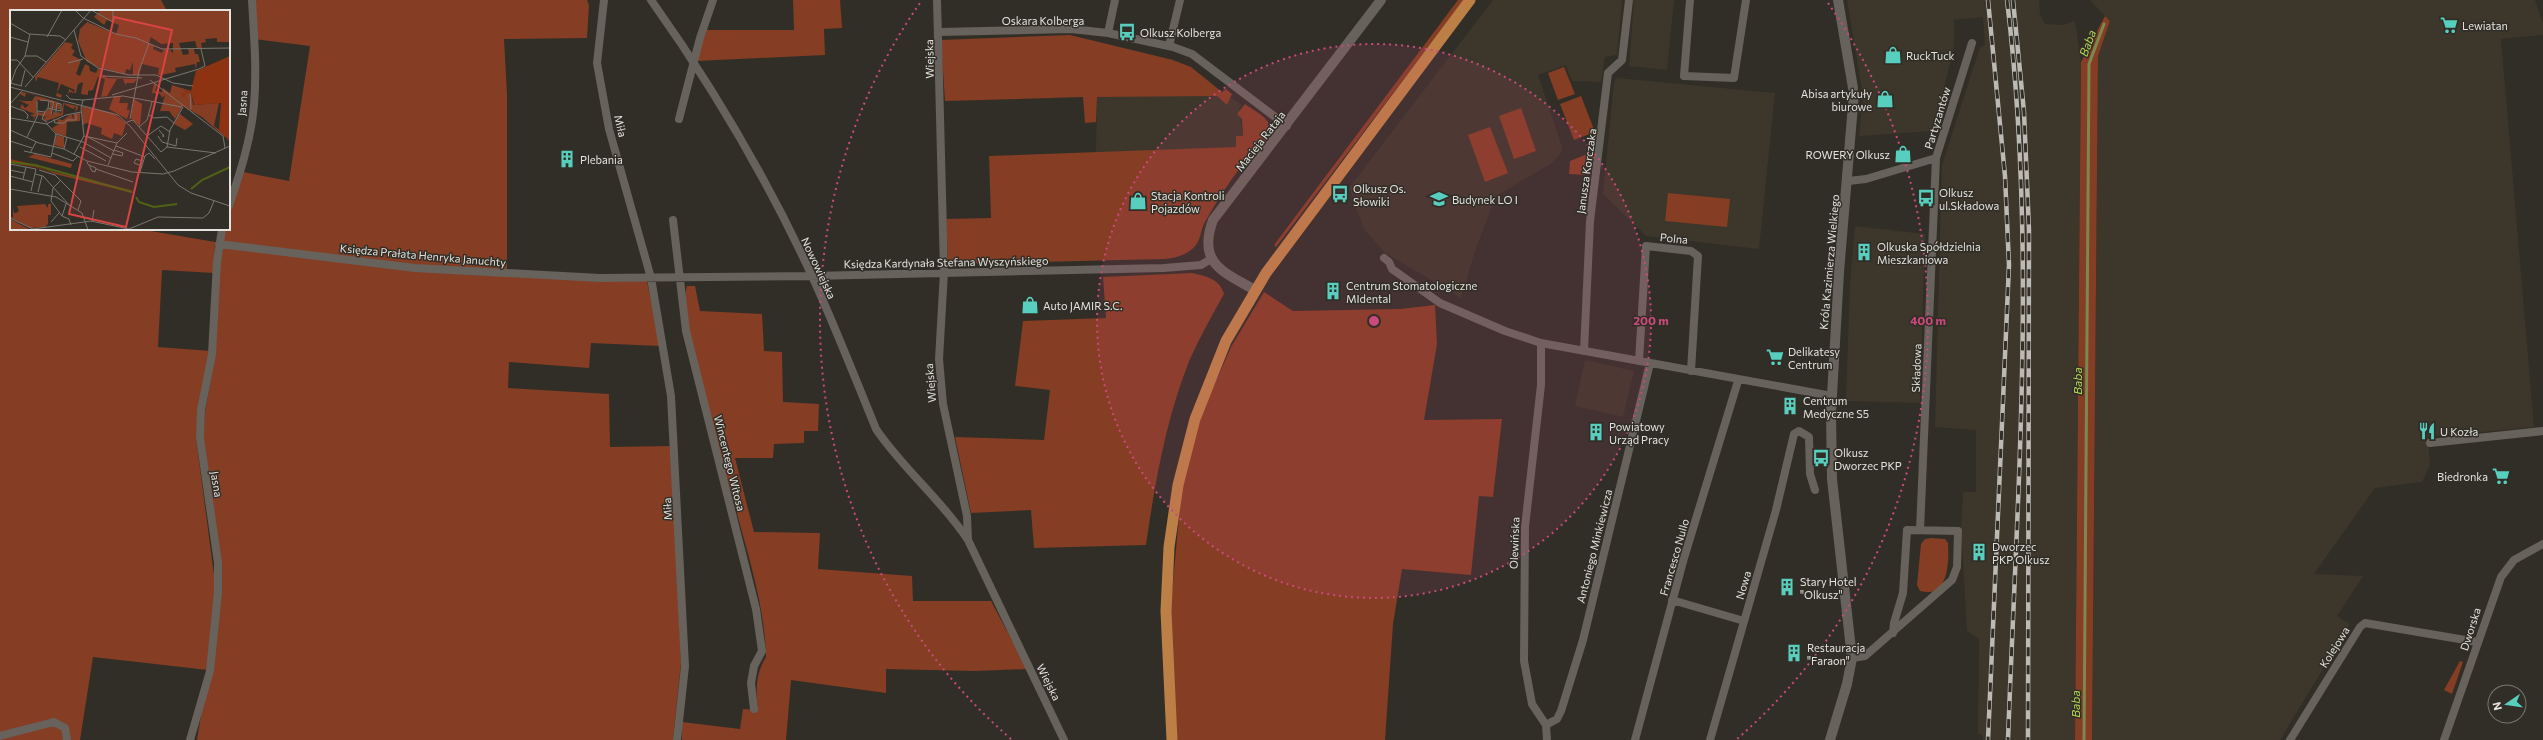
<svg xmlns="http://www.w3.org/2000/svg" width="2543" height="740" font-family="Commissioner,sans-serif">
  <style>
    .built { fill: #3d362b }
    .green { fill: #853d24 }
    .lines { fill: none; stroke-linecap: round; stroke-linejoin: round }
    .stream { stroke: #7c8850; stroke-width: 3 }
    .minor { stroke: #67625b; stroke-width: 8 }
    .tertiary { stroke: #67625b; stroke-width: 10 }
    .primary { stroke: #bc7f45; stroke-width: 11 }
    .rail-casing { stroke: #bcbab5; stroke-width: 4.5 }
    .rail { stroke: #312e27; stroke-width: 3; stroke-dasharray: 9; stroke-linecap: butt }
    .ring { fill: none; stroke: #ca4a7c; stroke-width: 2; stroke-dasharray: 2 4 }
    .labels { text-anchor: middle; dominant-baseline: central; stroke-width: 3; stroke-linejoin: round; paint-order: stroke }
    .street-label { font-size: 11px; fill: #e4e2dd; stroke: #312e27 }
    .poi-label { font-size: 11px; fill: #e4e2dd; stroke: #312e27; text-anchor: start }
    .water-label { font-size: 12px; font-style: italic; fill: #b2d352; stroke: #312e27 }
    .inset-river { fill: none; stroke: #506213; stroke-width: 2 }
    .inset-road { fill: none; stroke: #797670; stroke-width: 1 }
    .view { fill: #d84443; fill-opacity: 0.15; stroke: #d84443; stroke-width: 2 }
    .inset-edge { fill: none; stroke: #e4e2dd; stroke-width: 2 }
    .centre { fill: #ca4a7c; stroke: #312e27; stroke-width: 2 }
    .ring-label { font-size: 12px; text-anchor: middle; font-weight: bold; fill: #ca4a7c; stroke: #312e27; stroke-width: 3; stroke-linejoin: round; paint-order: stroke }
  </style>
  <rect width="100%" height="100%" fill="#312e27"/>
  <path class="built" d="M1493 0H1622L1617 55 1605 57 1601 82 1572 81 1566 65 1538 75 1563 150 1552 163 1496 196 1476 248 1461 298 1384 252 1364 229 1349 188Z
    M1634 0H1674L1667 70 1629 66Z
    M1847 0H2039L2040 14 2045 24 2063 25 2075 21 2081 62 2075 740H1983V736L1978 733 1979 639 1967 631 1961 527 1963 492H1976V430L1935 427 1942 165 1980 47 1985 45 1983 17 1954 20V46L1934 131 1859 136 1863 95Z
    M2090 0H2535L2543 23V35L2501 39 2534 427 2428 437 2430 465 2422 482 2375 488 2314 574 2363 576 2337 616 2350 624 2280 740H2092L2098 56 2110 21Z
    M1617 78 1775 93 1759 249 1646 236 1603 194 1614 82Z
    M1223 92 1242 105 1239 108 1243 136 1236 147 1096 154 1097 97Z
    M1855 226 1925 234 1920 403 1846 401 1850 282Z
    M1585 360 1634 371 1623 417 1575 406Z"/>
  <path class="green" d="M0 0H161L167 11H11V229H139L215 242 214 273 162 270 158 347 211 351 196 438 216 590 208 670 93 657 80 740H0Z
    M251 0H587L589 5 587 38 504 39 507 94V272L646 276 660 346 591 343 589 368 509 362 508 388 609 394 610 447 672 446 681 663 673 740H197L220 597 203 446 205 412 215 355 219 261 223 229H229V212L243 172 289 181 310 46 253 39Z
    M793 0H840L842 28 824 29 825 55 697 61 706 30H794Z
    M1458 0H1464L1276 247 1274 245Z
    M2105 16 2110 21 2098 56 2092 740H2075L2081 62Z
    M1070 35 1173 60 1191 67 1222 92 1226 89 1232 94 1227 105 1217 96 1097 97 1096 122 1085 123 1083 97 945 101 941 40Z
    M1564 67 1575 94 1558 100 1548 73Z
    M1581 96 1595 132 1574 140 1560 104Z
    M1245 104C1253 110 1270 118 1270 128 1271 143 1251 154 1243 164 1229 182 1216 202 1205 222 1201 229 1201 238 1196 245 1188 255 1176 258 1164 259L953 264 948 259 946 219 991 218 989 156 1236 147V136H1243L1242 119 1237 114Z
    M1521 108 1536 151 1514 159 1499 116Z
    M1490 127 1508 173 1485 182 1468 135Z
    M1595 151 1594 159 1587 163 1585 175 1569 174 1570 161Z
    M1668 193 1730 199 1727 227 1665 221Z
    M1192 273C1206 276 1220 279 1224 294 1212 315 1200 337 1190 359 1166 418 1155 483 1146 545L1034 548 1031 510 971 513 955 437 1044 440 1050 390 1015 386 1023 321 1106 318 1103 277Z
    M687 286H695L700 311 762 314 764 351 782 352 783 402 819 404 818 431H804V443L774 444 773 458H735L754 532 820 533 818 569 912 576 913 601H991L1027 669 975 671 886 669V693L791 680 786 740H682V722L740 729 743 709 758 710C756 690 755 675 766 657 765 607 748 555 735 506 722 463 711 419 700 375 694 350 680 310 687 286Z
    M1264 292 1293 311 1400 309 1435 305 1437 344 1424 420 1502 419 1493 497 1479 496 1471 575 1402 569 1393 624 1385 740H1176L1170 613 1182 486 1202 413 1231 347Z
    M1932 538 1945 539 1948 543C1949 561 1949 599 1920 591L1917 585 1921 544 1925 539Z
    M2460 661 2463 662 2452 694 2444 690Z"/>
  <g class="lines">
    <path class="stream" d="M2084 740 2089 64 2104 24"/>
    <path class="minor" d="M604 0 597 63 609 129 651 278 671 396 685 666 677 740
      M651 0C713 87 767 179 812 276 835 326 855 378 876 429 903 469 941 499 968 540
      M937 0 944 272 939 359 943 404 967 516 968 540 1064 740
      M1690 0 1684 76 1734 78 1746 0
      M939 32 1071 29 1108 33 1173 47 1192 54 1287 126
      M1108 33 1115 0
      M1169 46 1180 0
      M679 119 700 38 713 0
      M1848 181 1866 179 1936 158
      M229 206C240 173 251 140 254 105 257 70 254 35 252 0
      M673 220 686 331 756 609 762 651 754 666 751 683 754 709
      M219 244 415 268 600 278 812 276 1164 268 1201 265 1211 259
      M1384 258 1389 262 1392 269 1440 303 1505 331 1541 343 1832 396
      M1541 343V385L1525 527 1524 661 1532 704 1546 725 1547 740
      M1584 351 1590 221 1608 73 1622 60 1629 0
      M1639 361 1646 246 1691 251 1698 256 1691 371
      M2430 443 2543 431
      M1920 530 1936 158 1972 43
      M1672 600 1744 621
      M1852 658 1865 656 1952 580 1957 567 1958 531 1907 530 1903 593 1894 623 1893 633
      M1546 725 1557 719 1561 711 1583 640 1650 363
      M0 736 54 722 65 728 67 740
      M190 740 210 671 218 592V563L200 438 201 410 212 354 217 262 222 229
      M1635 740 1684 558 1738 381
      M1710 740 1776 510 1794 434 1799 431 1809 437 1810 474 1815 490
      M2290 740 2360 627 2365 623 2477 642
      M2444 740 2501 577 2514 560 2543 544"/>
    <path class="tertiary" d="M1838 0 1853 88
      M1255 290C1223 272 1197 263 1213 220L1381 0
      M1830 740 1847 684 1852 658 1832 479 1831 413 1839 272 1854 93"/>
    <path class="primary" d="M1172 740 1166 611 1169 547 1178 485 1195 419 1226 341 1266 273 1470 0"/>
    <g class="rail-casing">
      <path id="rail" d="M1988 0 2005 176 2009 265 1988 740
        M2007 0C2037 246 2017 493 2008 740
        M2013 0 2024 112 2029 230 2028 740"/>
    </g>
    <use href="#rail" class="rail"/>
  </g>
  <circle cx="1374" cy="321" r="277" fill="#ca4a7c" fill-opacity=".12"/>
  <g class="ring">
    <circle cx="1374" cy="321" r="277"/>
    <path d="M1011 739A554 554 0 0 1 920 3M1828 3A554 554 0 0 1 1737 739"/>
  </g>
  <defs>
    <g id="supermarket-bare" transform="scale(1.38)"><path d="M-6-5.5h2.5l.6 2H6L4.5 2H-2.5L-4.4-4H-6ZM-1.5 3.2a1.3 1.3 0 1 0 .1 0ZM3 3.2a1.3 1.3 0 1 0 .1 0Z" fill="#58cebf" stroke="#312e27" stroke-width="2.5" paint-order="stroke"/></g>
    <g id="bus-bare" transform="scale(1.38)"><path d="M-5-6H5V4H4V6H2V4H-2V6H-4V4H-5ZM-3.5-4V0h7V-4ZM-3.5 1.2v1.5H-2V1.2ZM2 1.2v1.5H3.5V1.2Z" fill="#58cebf" stroke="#312e27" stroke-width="2.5" paint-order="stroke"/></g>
    <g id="shop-bare" transform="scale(1.38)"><path d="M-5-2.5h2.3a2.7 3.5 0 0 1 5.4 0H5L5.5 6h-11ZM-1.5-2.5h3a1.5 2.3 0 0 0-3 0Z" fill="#58cebf" stroke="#312e27" stroke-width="2.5" paint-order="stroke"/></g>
    <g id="building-bare" transform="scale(1.38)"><path d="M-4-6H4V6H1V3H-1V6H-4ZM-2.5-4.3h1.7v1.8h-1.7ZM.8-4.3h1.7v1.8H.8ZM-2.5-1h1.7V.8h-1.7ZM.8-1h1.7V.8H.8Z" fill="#58cebf" stroke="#312e27" stroke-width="2.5" paint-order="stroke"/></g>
    <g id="school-bare" transform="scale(1.38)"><path d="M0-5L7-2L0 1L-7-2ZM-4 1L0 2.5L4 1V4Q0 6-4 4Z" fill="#58cebf" stroke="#312e27" stroke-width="2.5" paint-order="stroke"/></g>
    <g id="restaurant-bare" transform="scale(1.38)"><path d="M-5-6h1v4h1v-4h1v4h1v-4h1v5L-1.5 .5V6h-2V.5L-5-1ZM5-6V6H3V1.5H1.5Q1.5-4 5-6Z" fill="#58cebf" stroke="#312e27" stroke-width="2.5" paint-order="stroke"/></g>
  </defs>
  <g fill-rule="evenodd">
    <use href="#supermarket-bare" x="2449" y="25"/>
    <use href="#bus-bare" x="1127" y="32"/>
    <use href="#shop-bare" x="1893" y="55"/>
    <use href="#shop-bare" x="1885" y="99"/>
    <use href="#shop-bare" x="1903" y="154"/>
    <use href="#building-bare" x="567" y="159"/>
    <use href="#bus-bare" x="1340" y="194"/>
    <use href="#bus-bare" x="1926" y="198"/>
    <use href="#school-bare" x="1439" y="199"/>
    <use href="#shop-bare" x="1138" y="201"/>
    <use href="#building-bare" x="1864" y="252"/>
    <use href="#building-bare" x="1333" y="291"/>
    <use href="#shop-bare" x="1030" y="305"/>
    <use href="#supermarket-bare" x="1775" y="357"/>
    <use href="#building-bare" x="1790" y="406"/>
    <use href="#restaurant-bare" x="2427" y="431"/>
    <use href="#building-bare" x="1596" y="432"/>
    <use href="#bus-bare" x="1821" y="458"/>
    <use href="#supermarket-bare" x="2501" y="476"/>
    <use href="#building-bare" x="1979" y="552"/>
    <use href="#building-bare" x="1787" y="587"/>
    <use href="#building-bare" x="1794" y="653"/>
  </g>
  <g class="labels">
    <g class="street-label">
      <text x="1043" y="20">Oskara Kolberga</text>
      <text transform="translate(929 59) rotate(-91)">Wiejska</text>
      <text transform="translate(242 103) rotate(-85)">Jasna</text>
      <text transform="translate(1937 118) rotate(-73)">Partyzantów</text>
      <text transform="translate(621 126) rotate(77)">Miła</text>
      <text transform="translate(1260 141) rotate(-52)">Macieja Rataja</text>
      <text transform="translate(1586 171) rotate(-82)">Janusza Korczaka</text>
      <text transform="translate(1674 238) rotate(6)">Polna</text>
      <text transform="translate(423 255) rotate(5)">Księdza Prałata Henryka Januchty</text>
      <text transform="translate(946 262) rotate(-1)">Księdza Kardynała Stefana Wyszyńskiego</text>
      <text transform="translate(1829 262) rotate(-85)">Króla Kazimierza Wielkiego</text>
      <text transform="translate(819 268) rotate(65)">Nowowiejska</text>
      <text transform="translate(1916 368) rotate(-88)">Składowa</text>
      <text transform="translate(930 383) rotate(-95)">Wiejska</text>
      <text transform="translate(730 463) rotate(76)">Wincentego Witosa</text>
      <text transform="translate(217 484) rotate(81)">Jasna</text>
      <text transform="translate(667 509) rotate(-93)">Miła</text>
      <text transform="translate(1514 543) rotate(-88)">Olewińska</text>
      <text transform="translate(1594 546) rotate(-76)">Antoniego Minkiewicza</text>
      <text transform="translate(1674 557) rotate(-74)">Francesco Nullo</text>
      <text transform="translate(1743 585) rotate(-74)">Nowa</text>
      <text transform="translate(2470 629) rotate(-72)">Dworska</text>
      <text transform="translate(2334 647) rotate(-58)">Kolejowa</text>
      <text transform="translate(1049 682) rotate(63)">Wiejska</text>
    </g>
    <g class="poi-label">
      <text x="2462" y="25">Lewiatan</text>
      <text x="1140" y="32">Olkusz Kolberga</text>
      <text x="1906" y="55">RuckTuck</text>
      <text x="1872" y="93" text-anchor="end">Abisa artykuły<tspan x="1872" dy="13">biurowe</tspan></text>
      <text x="1890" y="154" text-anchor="end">ROWERY Olkusz</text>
      <text x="580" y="159">Plebania</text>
      <text x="1353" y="188">Olkusz Os.<tspan x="1353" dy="13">Słowiki</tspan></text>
      <text x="1939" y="192">Olkusz<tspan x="1939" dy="13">ul.Składowa</tspan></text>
      <text x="1151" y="195">Stacja Kontroli<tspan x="1151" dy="13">Pojazdów</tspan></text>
      <text x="1452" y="199">Budynek LO I</text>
      <text x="1877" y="246">Olkuska Spółdzielnia<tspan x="1877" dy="13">Mieszkaniowa</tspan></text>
      <text x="1346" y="285">Centrum Stomatologiczne<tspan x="1346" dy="13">MIdental</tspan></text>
      <text x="1043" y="305">Auto JAMIR S.C.</text>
      <text x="1788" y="351">Delikatesy<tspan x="1788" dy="13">Centrum</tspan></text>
      <text x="1803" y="400">Centrum<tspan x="1803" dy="13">Medyczne S5</tspan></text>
      <text x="1609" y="426">Powiatowy<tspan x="1609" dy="13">Urząd Pracy</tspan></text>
      <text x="2440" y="431">U Kozła</text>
      <text x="1834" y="452">Olkusz<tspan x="1834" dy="13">Dworzec PKP</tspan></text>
      <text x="2488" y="476" text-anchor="end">Biedronka</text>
      <text x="1992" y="546">Dworzec<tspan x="1992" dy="13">PKP Olkusz</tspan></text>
      <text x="1800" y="581">Stary Hotel<tspan x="1800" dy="13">"Olkusz"</tspan></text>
      <text x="1807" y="647">Restauracja<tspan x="1807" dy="13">"Faraon"</tspan></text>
    </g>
    <g class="water-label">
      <text transform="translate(2087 43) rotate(-70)">Baba</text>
      <text transform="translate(2077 381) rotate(-90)">Baba</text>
      <text transform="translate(2075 704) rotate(-90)">Baba</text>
    </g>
  </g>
  <g transform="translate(10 10)">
    <rect width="220" height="220" fill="#312e27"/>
    <path d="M90 0H220V32H207V28L195 29 196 32 191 33 192 38H187L185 31 169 33 173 45 179 44 178 39H184L185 44H188L190 52H187L186 60 185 54 165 58 166 62 151 65H148L149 58 132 54 129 65H123V52L120 60 116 59 115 64 88 57 77 52 68 31 70 19 77 12 106 24 109 15 97 10 94 15 84 7ZM141 27 151 34 163 33V43L160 40 154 39 152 43 143 39 144 36 139 33ZM55 32 63 34 61 38 65 41 62 45 71 50 66 64 70 66 75 54 79 56 80 61 86 63 88 58 93 60 92 64 97 68 127 69 124 73H116V76L113 69H107L97 86 91 87 95 69 88 67 83 80 78 81V85L71 84 73 72 68 74 66 83 59 82 57 88 59 79 64 82 65 80 51 74 47 83 52 85 51 88 46 86 49 73 28 67 26 72 25 67ZM144 73 147 74 145 81 152 82 153 78 160 83 162 75 181 81 183 95 209 93 204 116 215 124V127L192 107 173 96 165 109 159 101H150L155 85 152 88 150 84 142 83ZM11 82 23 84 30 86 16 83 14 91H22L25 86 31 87 48 92 50 94V99H47L49 94 46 99 43 98 45 93H43V98H40V91L27 90 26 106 23 110 24 107 20 105 25 104 10 98 12 94 15 98 19 95 8 90 14 91 15 87 10 84ZM104 86H111L109 93H118L117 100H120L117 109 99 99ZM124 89 132 94 130 116 121 108ZM53 93 68 96V99L65 102 66 96 63 99 54 94 53 105 36 111 33 108 37 107 27 105V102L34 103 38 99H41L42 105 44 100 46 106 48 101 51 104ZM72 96 103 103 116 113 112 126 104 123 102 129 91 124 92 118 77 113 73 115V125ZM70 103V111L57 112 56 126 47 124 42 118 49 114 46 113 48 112 47 109 53 110 61 104 64 110 63 104ZM169 103 183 114 175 120 164 114ZM46 125 54 127V138L44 135ZM25 144 62 154 61 158 18 147ZM27 155 44 162 120 180 123 183 45 164ZM35 194 38 198V194H41V205H38V214L35 217 20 218 0 207H3V197L4 203H6L9 201 7 196ZM0 209 19 219 20 220H0Z" fill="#853d24" fill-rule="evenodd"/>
    <path d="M220 46V132L209 119 211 93 184 95 181 82 175 84V87H172L171 83H176L173 80 181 81 186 61ZM0 149 18 153 45 164 25 157 0 153Z" fill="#8d3312"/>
    <path class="inset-river" d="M0 152 25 155 122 182M181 179 192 170 220 157M126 187 129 192 144 197 167 194"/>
    <path class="inset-road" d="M65 0 73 8 106 24 126 28 152 39 220 38M0 13 19 24 50 26 56 30M64 20 71 46 88 58 119 65H146L163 73 183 76M0 27 18 32M37 27 52 0M15 46 20 24M0 50H7L23 67M58 53 73 49M93 66 132 68M140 70 213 126 215 138M0 73 12 76M1 73 6 59 15 46H27L36 52M11 76 15 60M0 77 108 105 121 117 168 175 181 183 220 196M15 77 81 0 103 12V0M180 84 181 99M56 85 60 89 73 90 113 86 172 97M102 85 189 59 195 56 191 39M39 91 44 92 41 104M0 94 12 81M0 96 14 101 18 105 17 109M38 98 46 100 51 101V94L47 93 46 100V105M27 101 35 102 38 98 39 91 30 90M35 102 32 109 37 112M139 105 144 108 157 107 164 113M0 108 37 114 46 124 73 132 101 148M44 109 45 113H54L57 110H66V104M120 109 129 61 139 33M117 112 123 110 151 142 157 137 160 120 173 97M36 114 56 105 71 102M129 117 137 110 142 92M0 120 29 133 54 139 77 151 122 162 153 164 164 161 220 136M149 120 154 126 153 127V124M74 126 107 133M137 126 151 116 160 122M148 126 152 132 166 136 167 128M17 127 27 107V91M78 127 104 141M0 131 22 138M106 136 135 147M70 137 96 151M157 137 206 143M54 139 57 127M14 141 41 147 46 124M20 143 26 132M42 143 63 151 68 146M64 144 74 126 71 98 73 90M103 144 112 146 113 143 104 140M78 152 77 153 79 155 82 161 85 162 86 158 79 155M0 154 26 159 21 181M98 155 107 133 117 123M132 156 124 153 126 149 133 151M86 159 123 172M0 160 14 163M29 160 45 165 71 191 68 200M130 162 135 146 139 143 145 149M25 164 33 166 60 196M0 166 23 172M13 169 16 157M50 171 43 178 41 191 52 206 59 209 61 215M0 179 46 187 72 203 78 220M28 182 32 166M52 206 56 194M0 208 23 219 81 211 119 219 148 207 193 208 199 203 204 191M41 212 49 203M82 212 84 200"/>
    <path class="view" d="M104 7 162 20 116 217 59 204Z"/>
    <rect width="220" height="220" class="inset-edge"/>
  </g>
  <circle cx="1374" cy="321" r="6" class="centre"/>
  <g class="ring-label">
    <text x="1651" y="325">200 m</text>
    <text x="1928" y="325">400 m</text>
  </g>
  <g transform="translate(2507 704) rotate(257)"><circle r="19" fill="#312e27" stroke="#797670"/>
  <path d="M0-3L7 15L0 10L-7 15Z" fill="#58cebf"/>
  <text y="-6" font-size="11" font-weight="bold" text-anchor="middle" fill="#e4e2dd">N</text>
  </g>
</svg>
